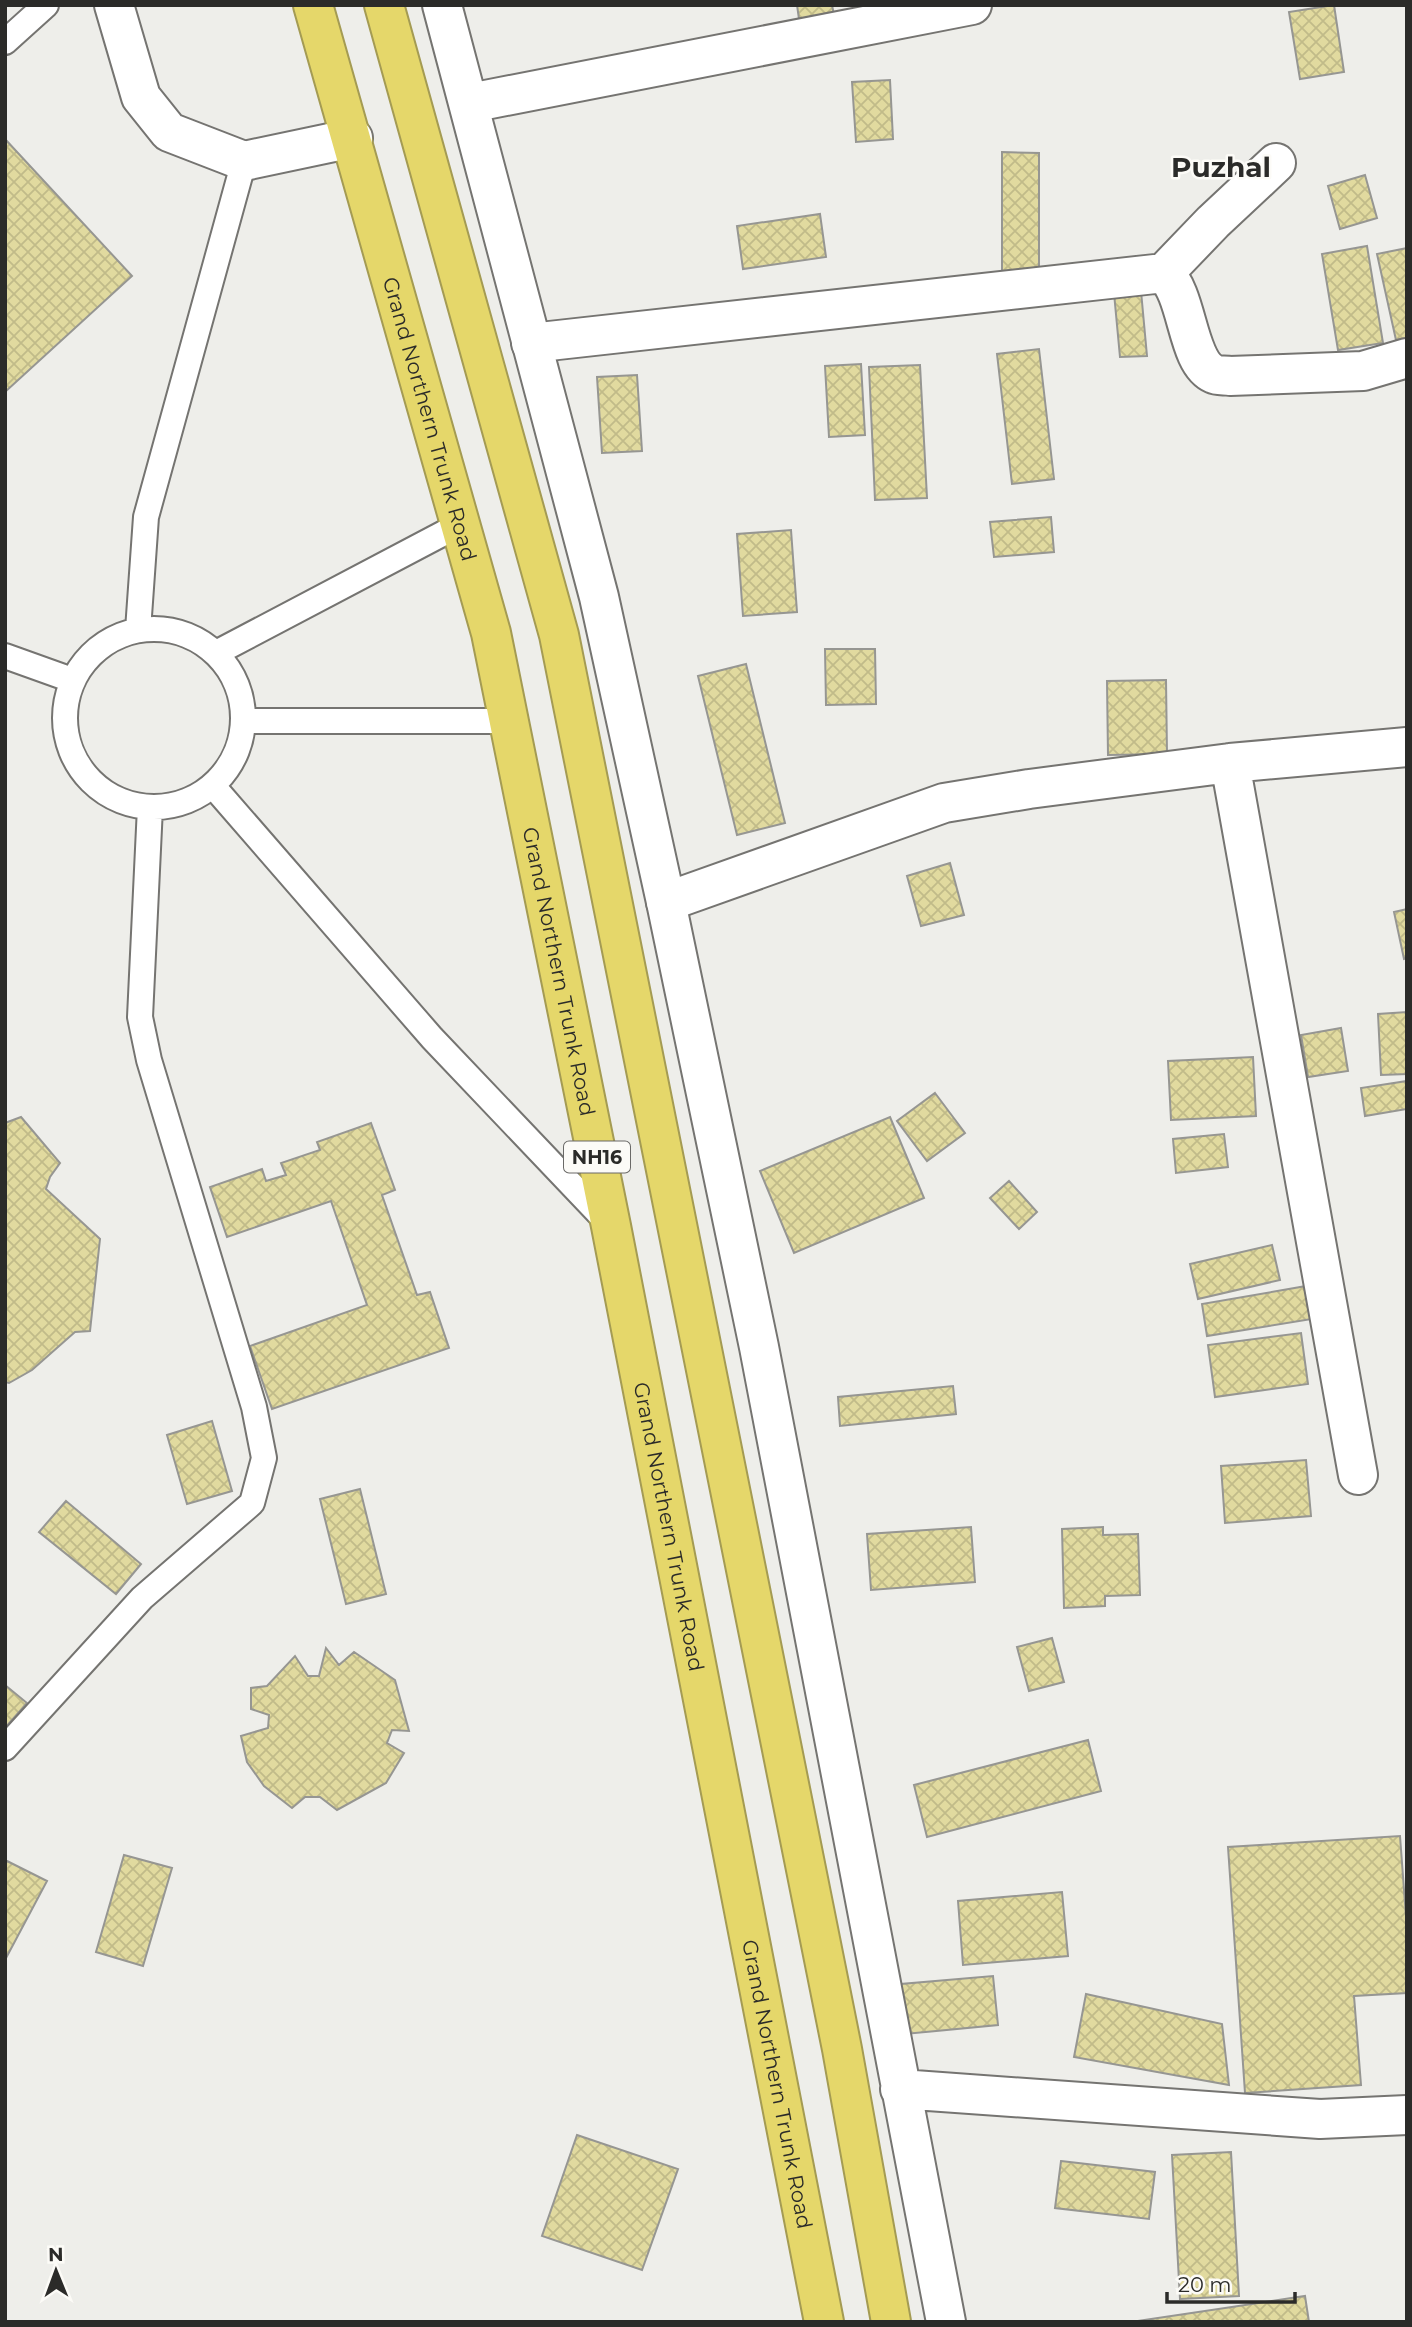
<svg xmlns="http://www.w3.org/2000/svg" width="1412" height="2327" font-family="Montserrat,sans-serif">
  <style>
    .building { fill: url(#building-cross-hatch); stroke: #969692; stroke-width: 2 }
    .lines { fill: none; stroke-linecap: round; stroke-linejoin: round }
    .lane-casing { stroke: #757471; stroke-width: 28 }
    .street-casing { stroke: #757471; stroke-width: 42 }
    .secondary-casing { stroke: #757471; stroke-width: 42 }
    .highway-casing { stroke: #a49b53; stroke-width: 42 }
    .lane { stroke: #fff; stroke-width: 24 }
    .street { stroke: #fff; stroke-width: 38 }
    .secondary { stroke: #fff; stroke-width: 38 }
    .highway { stroke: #e5d76a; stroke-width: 38 }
    .labels { text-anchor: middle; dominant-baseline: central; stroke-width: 5; stroke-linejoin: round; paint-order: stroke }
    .shield { fill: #fcfbf7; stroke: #6a6967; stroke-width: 2 }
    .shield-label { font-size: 19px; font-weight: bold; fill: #2b2b29 }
    .street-label { font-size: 21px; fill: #2b2b29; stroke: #fcfbf7 }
    .district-label { font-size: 28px; font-weight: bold; fill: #2b2b29; stroke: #fcfbf7 }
  </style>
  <defs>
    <pattern id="building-cross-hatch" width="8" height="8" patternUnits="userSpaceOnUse" patternTransform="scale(1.75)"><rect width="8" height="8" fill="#e1da9f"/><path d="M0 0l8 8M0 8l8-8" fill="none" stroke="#c1bb89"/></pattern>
  </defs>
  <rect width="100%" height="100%" fill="#eeeeea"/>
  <path class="building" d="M797 5H832L835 20 800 26Z
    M1334 5 1344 72 1300 79 1289 12Z
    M890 80 893 139 856 142 852 82Z
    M5 139 132 276 5 392Z
    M1002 152 1039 153V272L1002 273Z
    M1365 175 1377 218 1340 229 1328 186Z
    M820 214 826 257 743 269 737 226Z
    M1367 246 1383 343 1338 350 1322 254Z
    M1407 248V338L1396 340 1377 254Z
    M1141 291 1147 356 1120 357 1114 293Z
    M1039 349 1054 479 1012 484 997 354Z
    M861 364 865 435 829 437 825 366Z
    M920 365 927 498 875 500 869 367Z
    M637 375 642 451 602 453 597 377Z
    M1051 517 1054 552 994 557 990 522Z
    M791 530 797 612 743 616 737 534Z
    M825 649H875L876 704 826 705Z
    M746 664 785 823 737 835 698 676Z
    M1166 680 1167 754 1108 755 1107 681Z
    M950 863 964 915 921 926 907 876Z
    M1407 909V958L1404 959 1394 912Z
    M1407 1012V1074L1381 1075 1378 1014Z
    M1341 1028 1348 1071 1308 1077 1301 1035Z
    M1253 1057 1256 1116 1171 1120 1168 1061Z
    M1407 1081V1109L1365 1116 1361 1088Z
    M935 1093 965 1133 927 1161 897 1121Z
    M21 1117 60 1163 50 1177 46 1189 100 1239 90 1331 75 1332 32 1370 9 1383 5 1382V1123Z
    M890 1117 924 1198 794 1253 760 1171Z
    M371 1123 395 1190 382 1195 417 1295 430 1292 449 1348 272 1409 250 1346 367 1305 331 1201 227 1237 210 1187 262 1169 266 1181 286 1175 281 1163 320 1150 317 1142Z
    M1224 1134 1228 1167 1176 1173 1173 1139Z
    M1009 1181 1037 1212 1019 1229 990 1198Z
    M1272 1245 1280 1280 1198 1299 1190 1264Z
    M1312 1285 1318 1318 1207 1336 1202 1304Z
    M1301 1333 1308 1384 1215 1397 1208 1345Z
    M953 1386 956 1414 840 1426 838 1397Z
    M212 1421 232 1491 187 1504 167 1435Z
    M1306 1460 1311 1516 1225 1523 1221 1466Z
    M360 1489 386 1594 346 1604 320 1499Z
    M66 1501 141 1564 116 1594 39 1532Z
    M971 1527 975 1582 871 1590 867 1534Z
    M1103 1527V1535L1138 1534 1140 1595 1105 1596V1606L1064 1608 1062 1529Z
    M1052 1638 1064 1682 1029 1691 1017 1647Z
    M326 1648 339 1665 354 1652 395 1680 409 1731 392 1730 387 1743 404 1753 386 1783 337 1810 320 1797H305L292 1808 264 1786 247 1762 241 1736 268 1728 269 1715 251 1709V1688L267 1686 295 1656 308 1676H319Z
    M5 1685 27 1703 5 1728Z
    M1088 1740 1101 1791 927 1837 914 1785Z
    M1400 1836 1407 1930V1993L1354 1996 1361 2085 1245 2093 1228 1847Z
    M124 1855 172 1868 143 1966 96 1952Z
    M7 1861 47 1881 5 1960V1865Z
    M1062 1892 1068 1956 963 1965 958 1901Z
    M993 1976 998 2025 905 2034 901 1984Z
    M1086 1994 1222 2024 1229 2085 1074 2057Z
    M577 2135 678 2169 642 2270 542 2236Z
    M1231 2152 1239 2296 1180 2299 1172 2155Z
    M1061 2161 1155 2172 1149 2219 1055 2208Z
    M1305 2296 1309 2322H1131Z"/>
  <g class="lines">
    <g class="lane-casing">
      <path id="lane" d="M5 42 46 5
        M65 718a89 89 0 1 1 178 0a89 89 0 1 1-178 0Z
        M138 630 146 517 244 161
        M216 653 461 524
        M5 656 72 680
        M244 721H510
        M213 786 432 1038 608 1223
        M5 1748 142 1598 252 1503 264 1458 254 1407 149 1060 140 1017 150 807"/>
    </g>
    <g class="street-casing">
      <path id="street" d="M114 5 141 97 169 132 244 161 353 138
        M470 103 972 5
        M1164 273 1213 222 1276 163
        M531 343 1164 273C1189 295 1186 362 1214 374 1218 376 1225 375 1230 376L1363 371 1407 358
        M1230 763 1358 1475
        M666 902 944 803 1029 789 1230 763 1407 747"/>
    </g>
    <g class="secondary-casing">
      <path id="secondary" d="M442 5 599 597 666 902 759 1347 946 2322
        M900 2089 1320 2119 1407 2115"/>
    </g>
    <g class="highway-casing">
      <g id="highway">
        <path id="s1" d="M313 5 491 633 611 1226 824 2322"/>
        <path d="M384 5 559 635 842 2049 891 2322"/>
      </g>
    </g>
    <use href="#lane" class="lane"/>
    <use href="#street" class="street"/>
    <use href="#secondary" class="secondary"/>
    <use href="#highway" class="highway"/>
  </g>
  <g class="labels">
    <rect class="shield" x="564" y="1141.5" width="66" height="31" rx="5"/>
    <g class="shield-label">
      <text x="597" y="1157">NH16</text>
    </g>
    <g class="street-label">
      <text stroke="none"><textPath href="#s1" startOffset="430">Grand Northern Trunk Road</textPath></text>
      <text stroke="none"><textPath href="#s1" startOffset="998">Grand Northern Trunk Road</textPath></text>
      <text stroke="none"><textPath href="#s1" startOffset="1564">Grand Northern Trunk Road</textPath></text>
      <text stroke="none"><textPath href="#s1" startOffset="2132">Grand Northern Trunk Road</textPath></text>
    </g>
    <g class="district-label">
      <text x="1221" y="167">Puzhal</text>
    </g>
  </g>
  <rect width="1412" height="2327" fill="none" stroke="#2b2b29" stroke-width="14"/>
  <g transform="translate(56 2271) rotate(359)" stroke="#fcfbf7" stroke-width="5" paint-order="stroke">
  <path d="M0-5L12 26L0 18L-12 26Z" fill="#2b2b29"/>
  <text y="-10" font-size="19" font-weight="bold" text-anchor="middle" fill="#2b2b29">N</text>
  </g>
  <path d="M1167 2292v10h128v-10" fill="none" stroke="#2b2b29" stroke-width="3.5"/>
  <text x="1178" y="2292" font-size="21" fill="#2b2b29" stroke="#fcfbf7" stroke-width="5" paint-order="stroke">20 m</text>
</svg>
